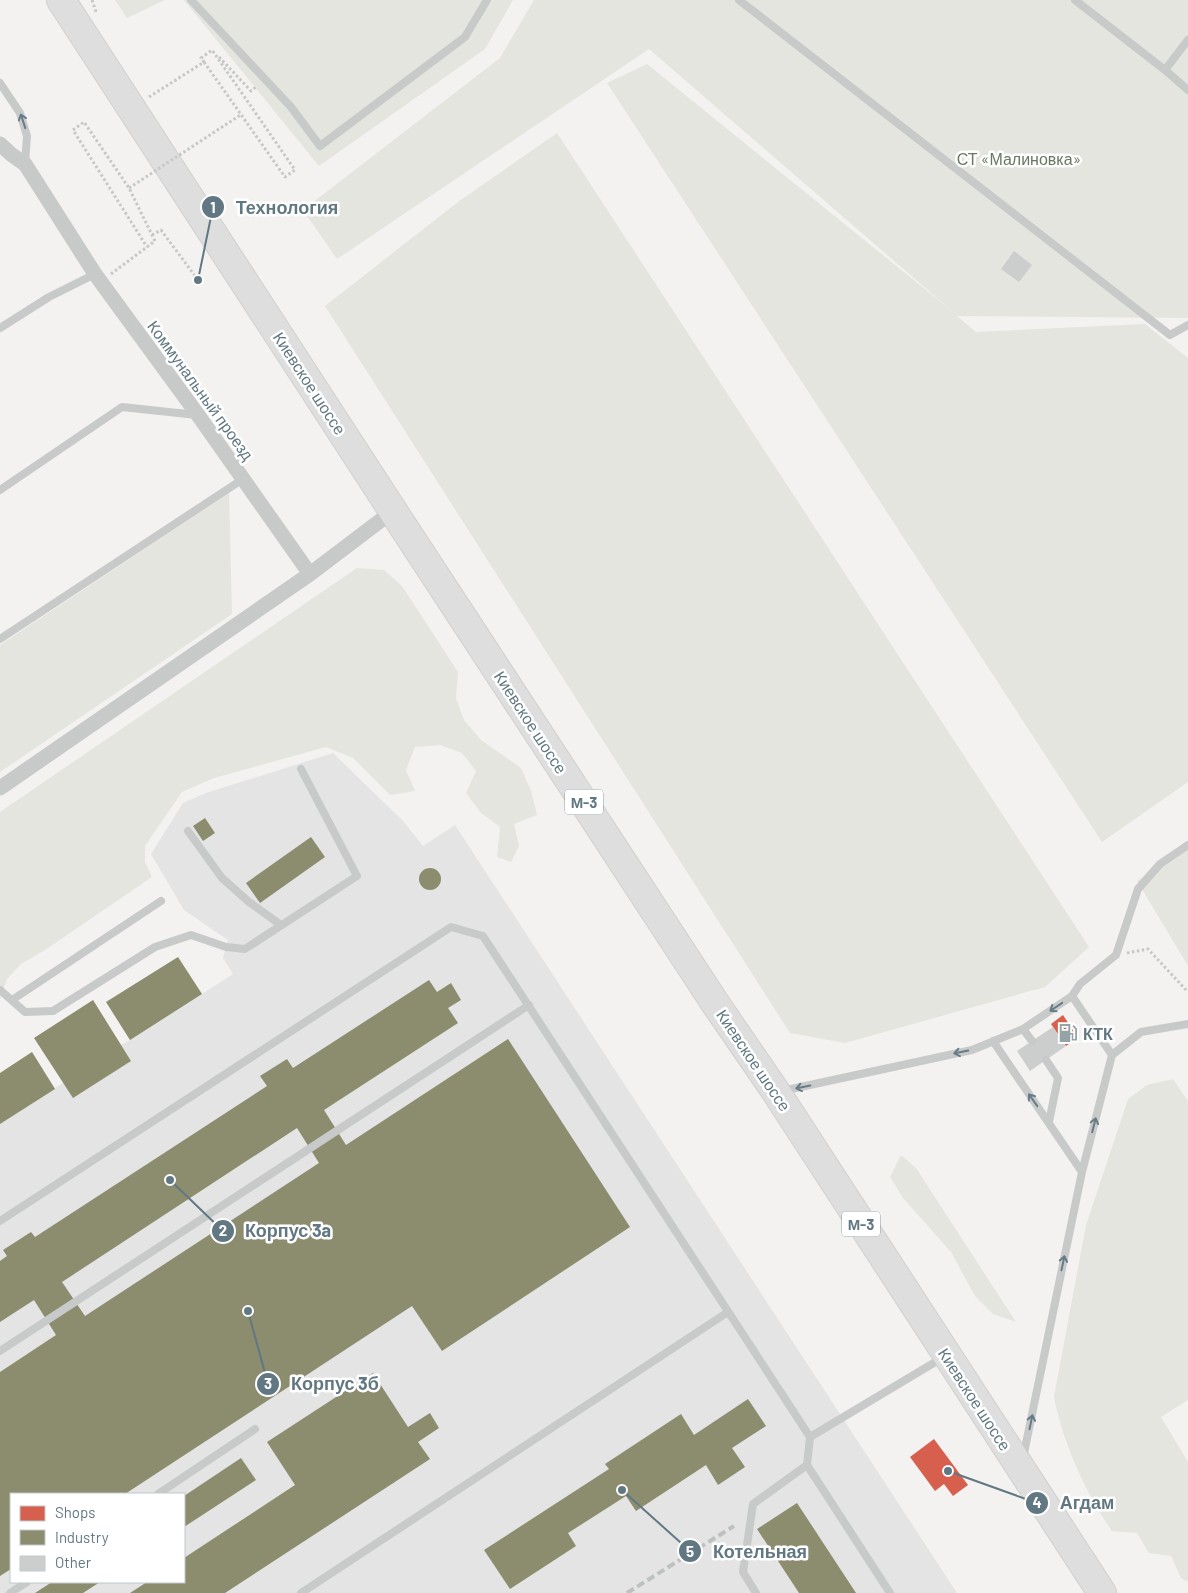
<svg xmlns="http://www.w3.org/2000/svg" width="1188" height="1593" font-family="Barlow,sans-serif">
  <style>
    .built { fill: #e3e4e3; fill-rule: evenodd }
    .green { fill: #e3e5de }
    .shops { fill: #d6604d }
    .industry { fill: #8c8c6e; fill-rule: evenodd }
    .building { fill: #cccdcd }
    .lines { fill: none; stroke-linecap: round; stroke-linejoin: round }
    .highway-casing { stroke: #cfd0cf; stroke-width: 30 }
    .path { stroke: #c6c8c8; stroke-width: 3; stroke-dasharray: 2.5 2.5; stroke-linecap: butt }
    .lane { stroke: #c8caca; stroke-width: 8 }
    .street { stroke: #c8caca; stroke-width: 15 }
    .highway { stroke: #dedede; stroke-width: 28 }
    .rail { stroke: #bec1c1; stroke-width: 4; stroke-dasharray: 8 4; stroke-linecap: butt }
    .path-bridge { stroke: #c6c8c8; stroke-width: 3; stroke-dasharray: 2.5 2.5; stroke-linecap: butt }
    .oneway { stroke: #667c86 }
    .labels { text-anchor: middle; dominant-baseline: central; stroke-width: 5; stroke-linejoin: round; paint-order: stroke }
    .shield { fill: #fff; stroke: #90a0a8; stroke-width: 1 }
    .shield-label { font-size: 15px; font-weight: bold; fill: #617882 }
    .park-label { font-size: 16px; fill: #697960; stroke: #fff }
    .street-label { font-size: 16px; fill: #617882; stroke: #fff }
    .poi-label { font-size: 16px; font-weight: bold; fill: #617882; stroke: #fff; text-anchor: start }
    .leader { fill: none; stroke: #617882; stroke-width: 2 }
    .callout-dot { fill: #617882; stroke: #fff; stroke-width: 2 }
    .mark-label { font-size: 15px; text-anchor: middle; font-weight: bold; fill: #fff }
    .callout-label { font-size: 18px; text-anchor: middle; font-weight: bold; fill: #617882; stroke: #fff; stroke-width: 5; stroke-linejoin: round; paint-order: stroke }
  </style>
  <rect width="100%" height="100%" fill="#f3f2f0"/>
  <path class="built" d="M333 753 403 821 423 846 455 825 957 1593H0V1073L32 1052 55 1088 63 1083 93 1000 121 1045 130 1040 106 1002 178 957 202 994 233 974 223 958 228 940 184 910 151 854 183 803 206 793ZM11 1494H184V1582H11Z"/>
  <path class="green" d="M115 0H165L127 18Z
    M184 0H513L485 49 319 166Z
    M534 0H1188V318L957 316 976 332 1145 324 1188 358V782L1102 842 607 83 647 64 952 311 649 49 337 259 303 210 500 58Z
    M557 133 1089 947 1045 987 845 1043 790 1033 325 306 458 202Z
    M229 493 232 614 0 772V645Z
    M357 568 384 570 402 586 458 672 456 698 464 720 481 740 521 768 531 791 537 815 514 824 519 846 511 862 497 857 500 827 480 812 466 793 476 771 462 753 440 745 415 747 406 770 415 791 390 795 353 758 326 747 214 778 182 792 145 846V862L152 877 45 950 21 964 7 979 0 999V812Z
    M1188 849V966L1137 881Z
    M1173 1079 1188 1101V1400L1161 1417 1188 1462V1582L1181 1578 1171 1556 1149 1553 1137 1533 1112 1531C1085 1492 1063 1443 1054 1397L1086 1225 1128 1099 1147 1085Z
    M901 1155 916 1168 1016 1322 993 1314 975 1296 951 1252 903 1198 890 1177Z"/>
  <path class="shops" d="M1063 1015 1078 1038 1066 1046 1051 1024Z
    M934 1439 968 1485 953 1496 944 1484 935 1491 910 1457Z"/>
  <path class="industry" d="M205 818 215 833 203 841 193 826Z
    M311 837 325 857 260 903 246 883Z
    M419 879a11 11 0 1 1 22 0a11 11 0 1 1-22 0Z
    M178 957 202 994 130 1040 106 1002Z
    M429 980 437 992 451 983 461 1000 448 1008 458 1023 324 1110 346 1145 508 1039 630 1227 442 1351 412 1306 125 1494H11V1569L0 1576V1372L56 1335 34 1300 0 1322V1261L7 1256 3 1250 31 1232 35 1237 267 1086 260 1076 287 1059 293 1068ZM297 1128 319 1163 85 1316 62 1282Z
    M93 1000 131 1061 73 1098 34 1038Z
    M32 1052 55 1089 0 1124V1073Z
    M373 1373 408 1427 430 1413 439 1428 418 1442 430 1459 225 1593H130L147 1582H184V1558L295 1485 267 1442Z
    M748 1399 766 1426 732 1448 745 1467 718 1485 706 1465 636 1511 626 1496 568 1533 576 1546 510 1589 484 1550 609 1469 605 1464 681 1414 694 1435Z
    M241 1458 256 1480 184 1527V1496Z
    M797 1503 856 1593H799L757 1529Z
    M52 1582H100L83 1593H35Z"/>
  <path class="building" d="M1014 251 1032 265 1019 282 1001 269Z
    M1053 1027 1066 1046 1030 1071 1017 1051Z"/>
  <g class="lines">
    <g class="highway-casing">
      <path id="highway" d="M61 0 393 511 717 1006 776 1092 1102 1593"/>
    </g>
    <path class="path" d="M92 0 96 12
      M219 57 251 91 257 86
      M204 62 285 177 295 170 212 50
      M149 97 204 62 201 58 212 50 213 51
      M152 235 161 230 198 280
      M111 274 155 241 129 188 84 122 73 130 147 247
      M1127 953 1148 949 1188 992"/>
    <path class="lane" d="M191 0 291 107 320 146 465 37 487 0
      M739 0 1170 335 1188 325
      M1075 0 1165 70 1188 40
      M1165 70 1188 90
      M0 83 20 113 27 136 25 164
      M0 328 49 297 95 274
      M0 490 122 407 197 415
      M0 639 243 479
      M188 831 222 878 249 902 281 925
      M0 990 25 1012 53 1011 155 947 191 935 226 947 245 949 357 876 301 769
      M1072 996 1080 984 1116 955 1138 889 1160 864 1188 845
      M12 1000 161 901
      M1023 1029 1032 1041
      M993 1041 1082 1172 1023 1458
      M1112 1055 1141 1032 1188 1024
      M1046 1060 1058 1078 1049 1122
      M782 1091 972 1050 1023 1029 1072 996 1112 1055 1082 1172
      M0 1221 451 927 483 936 810 1437 942 1358
      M0 1351 529 1005
      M810 1437 807 1465 890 1593
      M158 1494 255 1429
      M10 1593 27 1582
      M301 1593 728 1312
      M756 1593 743 1572 753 1504 807 1465"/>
    <path class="street" d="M0 144 12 155 25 164 95 274 198 415 310 574
      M0 788 310 574 393 511"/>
    <use href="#highway" class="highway"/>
    <path class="rail" d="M627 1593 734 1526"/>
    <path class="path-bridge" d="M129 188 242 114"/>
  </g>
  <defs><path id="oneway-shaft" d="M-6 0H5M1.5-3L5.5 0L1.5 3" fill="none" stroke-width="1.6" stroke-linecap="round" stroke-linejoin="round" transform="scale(1.25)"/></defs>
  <g class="oneway">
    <use href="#oneway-shaft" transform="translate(23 121) rotate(-108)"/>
    <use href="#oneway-shaft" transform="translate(1056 1007) rotate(146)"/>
    <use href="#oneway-shaft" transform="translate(961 1052) rotate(168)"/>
    <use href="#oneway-shaft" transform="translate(803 1087) rotate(168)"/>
    <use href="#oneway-shaft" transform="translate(1033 1100) rotate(-125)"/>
    <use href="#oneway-shaft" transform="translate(1094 1125) rotate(-76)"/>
    <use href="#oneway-shaft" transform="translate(1063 1263) rotate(-78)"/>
    <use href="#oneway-shaft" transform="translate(1031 1422) rotate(-78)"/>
  </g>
  <defs>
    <g id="fuel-bare" transform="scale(1.5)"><path d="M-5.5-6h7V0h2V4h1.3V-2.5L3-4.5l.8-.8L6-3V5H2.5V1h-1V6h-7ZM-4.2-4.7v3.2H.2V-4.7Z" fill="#94a3a8" stroke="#fff" stroke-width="2.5" paint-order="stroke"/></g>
  </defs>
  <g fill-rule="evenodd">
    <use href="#fuel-bare" x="1068" y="1033"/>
  </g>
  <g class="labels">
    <g class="shield">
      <rect x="565" y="789.5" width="38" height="25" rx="4"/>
      <rect x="842" y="1211.5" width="38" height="25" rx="4"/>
    </g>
    <g class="shield-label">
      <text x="584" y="802">М-3</text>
      <text x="861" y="1224">М-3</text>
    </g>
    <g class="park-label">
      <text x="1019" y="158">СТ «Малиновка»</text>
    </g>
    <g class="street-label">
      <text transform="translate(310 383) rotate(57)">Киевское шоссе</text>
      <text transform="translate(201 390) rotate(54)">Коммунальный проезд</text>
      <text transform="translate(531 722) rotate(57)">Киевское шоссе</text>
      <text transform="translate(754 1060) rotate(56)">Киевское шоссе</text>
      <text transform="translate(975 1399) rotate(57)">Киевское шоссе</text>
    </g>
    <g class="poi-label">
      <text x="1083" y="1033">КТК</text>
    </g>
  </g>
  <path class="leader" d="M198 280L213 207M170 1180L223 1231M248 1311L268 1384M948 1471L1037 1503M622 1490L690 1551"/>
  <g class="callout-dot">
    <circle cx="198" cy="280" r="5"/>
    <circle cx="170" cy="1180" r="5"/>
    <circle cx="248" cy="1311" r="5"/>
    <circle cx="948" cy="1471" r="5"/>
    <circle cx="622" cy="1490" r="5"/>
    <circle cx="213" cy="207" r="12"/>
    <circle cx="223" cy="1231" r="12"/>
    <circle cx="268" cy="1384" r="12"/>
    <circle cx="1037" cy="1503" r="12"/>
    <circle cx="690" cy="1551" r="12"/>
  </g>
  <g class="mark-label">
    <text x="213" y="213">1</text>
    <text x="223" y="1236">2</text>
    <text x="268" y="1389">3</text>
    <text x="1037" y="1508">4</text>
    <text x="690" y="1557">5</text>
  </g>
  <g class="callout-label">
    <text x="287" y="214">Технология</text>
    <text x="288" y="1237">Корпус 3a</text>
    <text x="335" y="1390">Корпус 3б</text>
    <text x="1087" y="1509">Агдам</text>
    <text x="760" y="1558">Котельная</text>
  </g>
  <rect x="10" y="1493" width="175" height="90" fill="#ffffff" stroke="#c0c9cd"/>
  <rect x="20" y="1506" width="25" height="15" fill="#d6604d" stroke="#c0c9cd"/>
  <text x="55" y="1518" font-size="15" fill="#617882">Shops</text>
  <rect x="20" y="1530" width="25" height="15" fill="#8c8c6e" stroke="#c0c9cd"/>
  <text x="55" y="1543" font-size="15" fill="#617882">Industry</text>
  <rect x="20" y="1556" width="25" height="15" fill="#cccdcd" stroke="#c0c9cd"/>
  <text x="55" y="1568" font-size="15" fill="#617882">Other</text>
</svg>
